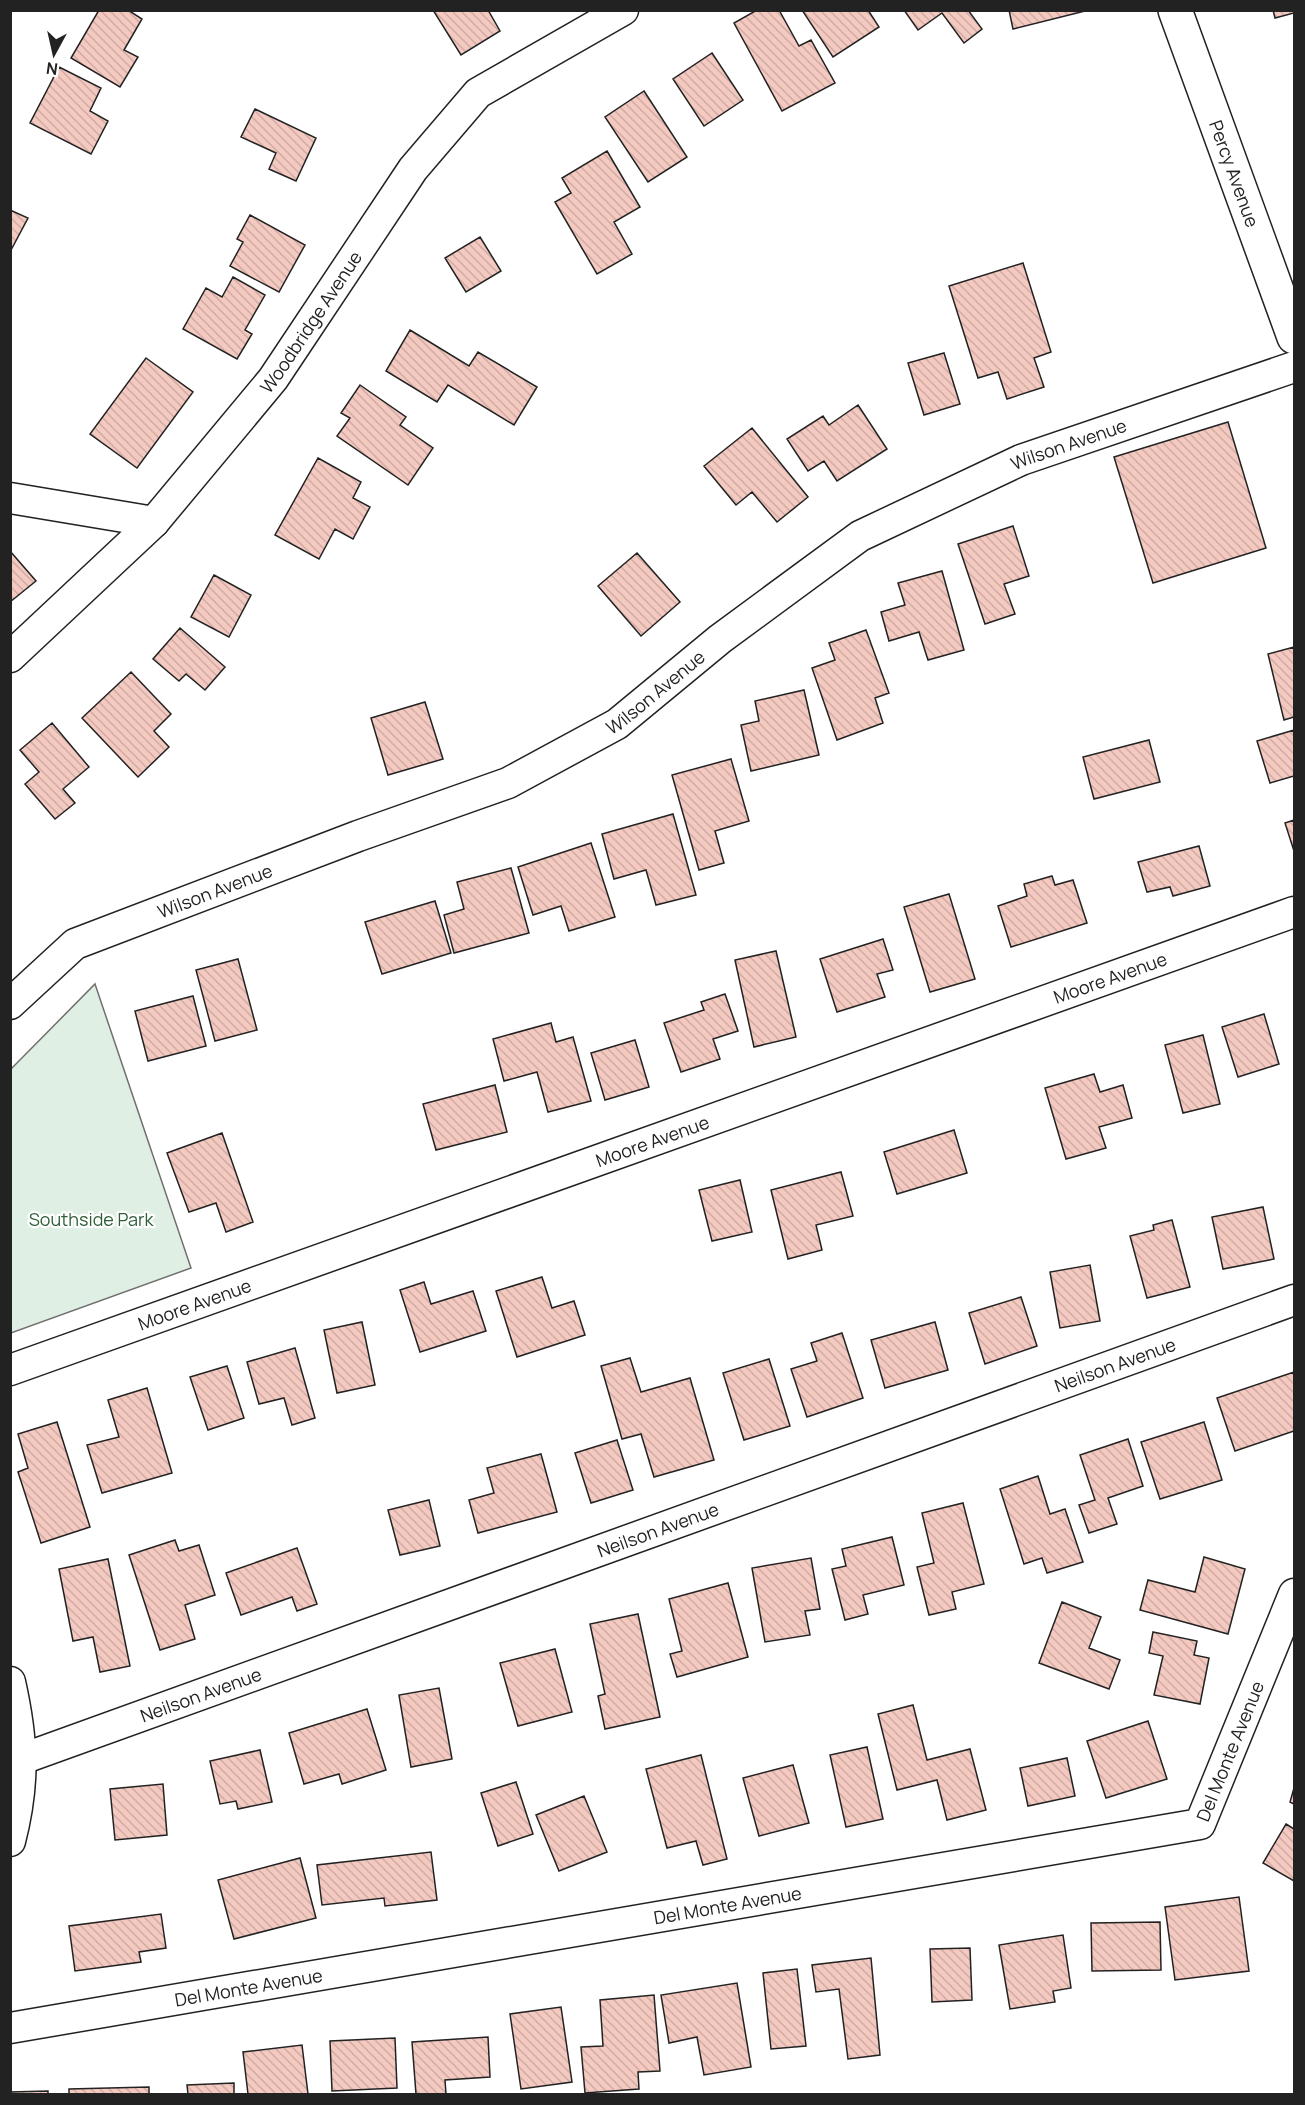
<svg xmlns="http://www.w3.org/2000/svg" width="1305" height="2105" font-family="Manrope,sans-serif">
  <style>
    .park { fill: #e0efe3; stroke: #6f6f6f; stroke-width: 1.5 }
    .building { fill: url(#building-back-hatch); stroke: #222; stroke-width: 1.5 }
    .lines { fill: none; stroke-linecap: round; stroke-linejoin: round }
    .minor-casing { stroke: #222; stroke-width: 33 }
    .tertiary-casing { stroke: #222; stroke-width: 36 }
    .minor { stroke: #fff; stroke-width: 30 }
    .tertiary { stroke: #fff; stroke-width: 33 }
    .labels { text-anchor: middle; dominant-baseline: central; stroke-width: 4.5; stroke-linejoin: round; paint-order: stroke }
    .street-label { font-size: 18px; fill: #222; stroke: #fff }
    .park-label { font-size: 18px; fill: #2f5e38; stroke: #fff }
  </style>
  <defs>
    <pattern id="building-back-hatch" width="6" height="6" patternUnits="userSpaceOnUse" patternTransform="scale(1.5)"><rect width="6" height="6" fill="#f3c9c0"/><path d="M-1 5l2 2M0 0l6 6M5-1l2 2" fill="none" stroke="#d0aca5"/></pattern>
  </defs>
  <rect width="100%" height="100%" fill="#fff"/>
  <path class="park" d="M95 984 191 1268 11 1333V1069Z"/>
  <path class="building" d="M99 10H128L142 19 124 50 138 57 120 87 71 58Z
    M433 10H488L500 31 461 55Z
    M757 10H779L799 46 811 40 835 83 782 111 734 23Z
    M802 10H868L879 27 833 57Z
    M904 10H968L982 29 964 43 942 13 918 30Z
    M1009 10H1089L1013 29Z
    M1273 10H1294V13L1275 18Z
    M712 53 743 100 704 126 673 79Z
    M59 67 101 88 90 111 108 121 91 154 30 123Z
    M644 91 687 157 648 182 605 117Z
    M255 109 316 138 296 181 269 169 276 153 241 137Z
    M607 151 640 207 614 222 632 254 597 274 555 202 571 193 562 178Z
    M10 210 28 218 10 252Z
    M250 215 305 245 279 292 230 266 243 242 237 239Z
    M480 237 501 271 466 292 445 258Z
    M1023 263 1051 352 1034 358 1044 387 1007 399 998 372 978 378 949 286Z
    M233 277 265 295 245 330 252 334 237 359 183 329 206 288 222 297Z
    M410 330 469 366 478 352 537 387 514 425 448 385 437 402 386 371Z
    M944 353 960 404 924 415 908 363Z
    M146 358 193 392 137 468 90 434Z
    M360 385 406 417 400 425 433 448 408 485 337 436 350 418 341 413Z
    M858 405 887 449 837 481 824 461 808 471 787 439 823 416 829 425Z
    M1228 422 1266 548 1153 583 1114 457Z
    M752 428 808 497 777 522 752 492 736 505 704 466Z
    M318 458 361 482 353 498 370 507 353 539 335 529 319 559 275 535Z
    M1013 526 1029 576 1004 584 1015 614 985 624 958 544Z
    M10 551 36 581 10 602Z
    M637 553 680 602 641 636 598 586Z
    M942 571 964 650 928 660 919 632 889 641 881 612 905 605 898 583Z
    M214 575 251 595 229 637 191 617Z
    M180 628 225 667 205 690 186 674 179 681 153 659Z
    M866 630 889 693 875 698 883 723 837 740 812 668 835 660 829 643Z
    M1294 647V717L1284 720 1268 654Z
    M131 672 171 714 154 731 169 747 138 777 82 718Z
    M804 690 819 755 751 771 741 725 759 721 755 701Z
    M425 702 443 759 388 775 371 718Z
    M52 723 89 767 63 789 75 803 55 819 25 784 39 772 20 750Z
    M1294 730V776L1270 783 1257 741Z
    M1149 740 1160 782 1094 799 1083 757Z
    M731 759 749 821 715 831 724 863 699 870 672 775Z
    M673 814 696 895 656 905 646 870 614 879 602 834Z
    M1294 820V851L1285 823Z
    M591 843 615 917 569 931 561 906 533 915 518 867Z
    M1199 846 1210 886 1173 896 1170 887 1147 892 1138 862Z
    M511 868 529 933 454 953 444 915 464 909 457 882Z
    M1052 876 1055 885 1073 880 1087 923 1011 947 998 906 1027 896 1024 884Z
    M949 894 975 979 930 992 904 907Z
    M435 901 451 953 382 974 365 922Z
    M883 939 893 970 877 974 885 997 837 1012 820 959Z
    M776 951 796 1037 754 1047 735 960Z
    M238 959 257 1030 215 1041 196 970Z
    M725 994 738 1031 713 1039 720 1059 681 1072 664 1023 704 1010 701 1002Z
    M193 996 206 1046 148 1061 135 1011Z
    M1264 1014 1279 1064 1238 1077 1222 1027Z
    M551 1023 556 1042 573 1037 591 1101 548 1112 537 1072 504 1081 493 1039Z
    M1203 1035 1220 1104 1183 1113 1165 1045Z
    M635 1040 649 1087 605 1100 591 1053Z
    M1094 1074 1100 1092 1123 1085 1132 1118 1099 1127 1106 1148 1066 1159 1045 1088Z
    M495 1085 507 1132 436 1150 423 1104Z
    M954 1130 967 1173 897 1194 884 1152Z
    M222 1133 253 1222 226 1232 216 1203 189 1212 167 1153Z
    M841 1172 853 1216 816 1225 822 1250 788 1259 771 1190Z
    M740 1180 752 1232 712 1241 699 1190Z
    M1263 1207 1274 1259 1223 1269 1212 1217Z
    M1172 1220 1190 1287 1147 1298 1130 1236 1154 1230 1153 1225Z
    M1090 1265 1100 1321 1060 1328 1050 1272Z
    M542 1277 552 1308 574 1301 585 1335 517 1357 496 1291Z
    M424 1282 431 1304 473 1291 486 1331 420 1352 400 1290Z
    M1021 1297 1037 1346 985 1364 969 1313Z
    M362 1322 375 1385 337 1393 324 1330Z
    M935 1322 948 1370 885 1388 871 1340Z
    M842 1333 863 1398 807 1417 791 1369 817 1361 811 1343Z
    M295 1348 315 1418 292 1425 284 1398 259 1404 247 1362Z
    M630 1358 641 1392 690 1378 714 1460 654 1477 641 1434 622 1439 601 1366Z
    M769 1359 790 1426 744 1440 723 1373Z
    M227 1366 244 1418 208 1430 190 1377Z
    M1294 1372V1431L1235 1451 1217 1398Z
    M147 1388 172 1473 102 1493 87 1445 119 1437 108 1400Z
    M57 1422 90 1527 41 1543 18 1472 28 1468 18 1434Z
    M1204 1422 1222 1480 1160 1499 1141 1442Z
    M1128 1439 1143 1486 1108 1498 1117 1524 1089 1533 1079 1505 1095 1500 1080 1455Z
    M617 1440 633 1490 591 1503 575 1453Z
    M541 1454 557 1512 478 1533 469 1500 494 1493 487 1468Z
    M1038 1476 1050 1514 1065 1509 1083 1562 1047 1573 1042 1558 1024 1564 1000 1489Z
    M429 1500 440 1546 400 1555 388 1510Z
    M963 1503 984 1584 952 1592 956 1609 929 1615 917 1567 934 1563 922 1513Z
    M892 1537 904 1585 863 1595 868 1614 845 1620 832 1569 846 1566 842 1549Z
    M175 1540 179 1551 199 1545 215 1595 185 1605 195 1639 160 1650 129 1555Z
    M297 1548 317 1604 297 1611 292 1597 241 1615 226 1573Z
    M1204 1557 1245 1569 1228 1634 1140 1610 1148 1580 1195 1592Z
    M811 1558 820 1609 805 1611 810 1635 765 1642 752 1568Z
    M108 1559 130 1666 100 1672 93 1637 73 1641 59 1569Z
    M728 1583 748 1657 677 1677 670 1654 682 1651 669 1599Z
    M1062 1602 1101 1617 1089 1648 1120 1660 1109 1689 1039 1663Z
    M638 1614 660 1717 605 1729 598 1696 605 1694 590 1624Z
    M1153 1632 1197 1641 1194 1655 1209 1658 1200 1704 1154 1695 1163 1656 1149 1653Z
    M555 1649 572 1712 518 1726 500 1663Z
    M439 1688 452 1759 411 1767 399 1695Z
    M913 1705 927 1760 970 1749 986 1810 947 1820 937 1780 897 1790 878 1714Z
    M367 1709 386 1770 342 1784 339 1774 304 1784 289 1733Z
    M1148 1721 1167 1779 1106 1798 1087 1741Z
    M867 1747 883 1819 846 1827 830 1755Z
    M260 1750 272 1802 238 1809 236 1801 220 1804 210 1761Z
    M701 1755 727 1859 703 1865 696 1841 667 1848 646 1769Z
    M1067 1758 1075 1796 1028 1806 1020 1768Z
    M793 1765 809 1823 759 1836 743 1778Z
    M516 1782 533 1834 498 1846 481 1793Z
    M163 1784 167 1835 115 1840 110 1789Z
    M1294 1788V1804L1290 1802Z
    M584 1796 607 1852 559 1871 536 1815Z
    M1286 1824 1294 1829V1881L1263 1863Z
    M431 1852 437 1900 385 1906 384 1898 322 1905 317 1865Z
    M300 1858 316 1918 234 1939 218 1880Z
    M1239 1897 1249 1971 1175 1980 1165 1907Z
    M161 1914 166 1948 139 1952 141 1962 75 1971 69 1926Z
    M1160 1922 1161 1970 1092 1971 1091 1923Z
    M1063 1935 1071 1988 1053 1991 1055 2002 1010 2009 999 1945Z
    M970 1948 972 2000 932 2002 930 1949Z
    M871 1958 880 2055 848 2059 839 1989 816 1992 812 1965Z
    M797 1969 806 2046 771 2049 763 1973Z
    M737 1983 751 2067 704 2075 697 2037 669 2043 661 1995Z
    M654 1995 660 2071 638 2072 639 2089 585 2093 581 2047 603 2046 600 2000Z
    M561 2007 572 2082 521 2089 510 2014Z
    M488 2037 490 2077 445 2080 446 2094H416L412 2042Z
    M395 2038 397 2088 332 2091 330 2041Z
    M302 2045 308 2094H248L243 2052Z
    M234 2083V2094H188L187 2085Z
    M149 2087V2094H69V2089Z
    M48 2091V2094H10V2092Z"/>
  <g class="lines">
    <g class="minor-casing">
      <g id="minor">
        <path d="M10 498 154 522"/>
        <path id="s1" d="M10 657 154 522 273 379 413 169 478 93 623 10"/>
        <path id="s2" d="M10 1004 75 944 358 836 508 783 617 724 720 639 860 536 1021 460 1294 367"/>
        <path id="s3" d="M10 1370 1294 912"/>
        <path d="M10 1682C23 1740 25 1783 10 1841"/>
        <path id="s4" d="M22 1759 1294 1300"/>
        <path id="s5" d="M10 2028 1200 1824 1294 1594"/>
      </g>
    </g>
    <g class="tertiary-casing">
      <g id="tertiary">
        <path id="s6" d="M1175 10 1294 337"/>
      </g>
    </g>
    <use href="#minor" class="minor"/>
    <use href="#tertiary" class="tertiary"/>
  </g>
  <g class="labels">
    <g class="street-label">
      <text stroke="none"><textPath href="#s6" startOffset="174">Percy Avenue</textPath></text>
      <text stroke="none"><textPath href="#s1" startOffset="452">Woodbridge Avenue</textPath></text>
      <text stroke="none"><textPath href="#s2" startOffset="1210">Wilson Avenue</textPath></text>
      <text stroke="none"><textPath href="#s2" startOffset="724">Wilson Avenue</textPath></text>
      <text stroke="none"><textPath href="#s2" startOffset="238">Wilson Avenue</textPath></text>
      <text stroke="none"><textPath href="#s3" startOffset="1168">Moore Avenue</textPath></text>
      <text stroke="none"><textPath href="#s3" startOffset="682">Moore Avenue</textPath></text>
      <text stroke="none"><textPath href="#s3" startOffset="196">Moore Avenue</textPath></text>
      <text stroke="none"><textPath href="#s4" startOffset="1162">Neilson Avenue</textPath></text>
      <text stroke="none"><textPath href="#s4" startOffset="676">Neilson Avenue</textPath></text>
      <text stroke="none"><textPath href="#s4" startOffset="190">Neilson Avenue</textPath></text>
      <text stroke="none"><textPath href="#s5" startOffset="1286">Del Monte Avenue</textPath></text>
      <text stroke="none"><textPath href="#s5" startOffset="728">Del Monte Avenue</textPath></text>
      <text stroke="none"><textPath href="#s5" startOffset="242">Del Monte Avenue</textPath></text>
    </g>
    <g class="park-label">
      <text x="91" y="1219">Southside Park</text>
    </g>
  </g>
  <rect width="1305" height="2105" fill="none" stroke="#222222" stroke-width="24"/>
  <g transform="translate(54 54) rotate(188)" stroke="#ffffff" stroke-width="4.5" paint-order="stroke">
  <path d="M0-4.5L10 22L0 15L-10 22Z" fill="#222222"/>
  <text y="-9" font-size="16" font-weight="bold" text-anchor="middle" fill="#222222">N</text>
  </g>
</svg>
